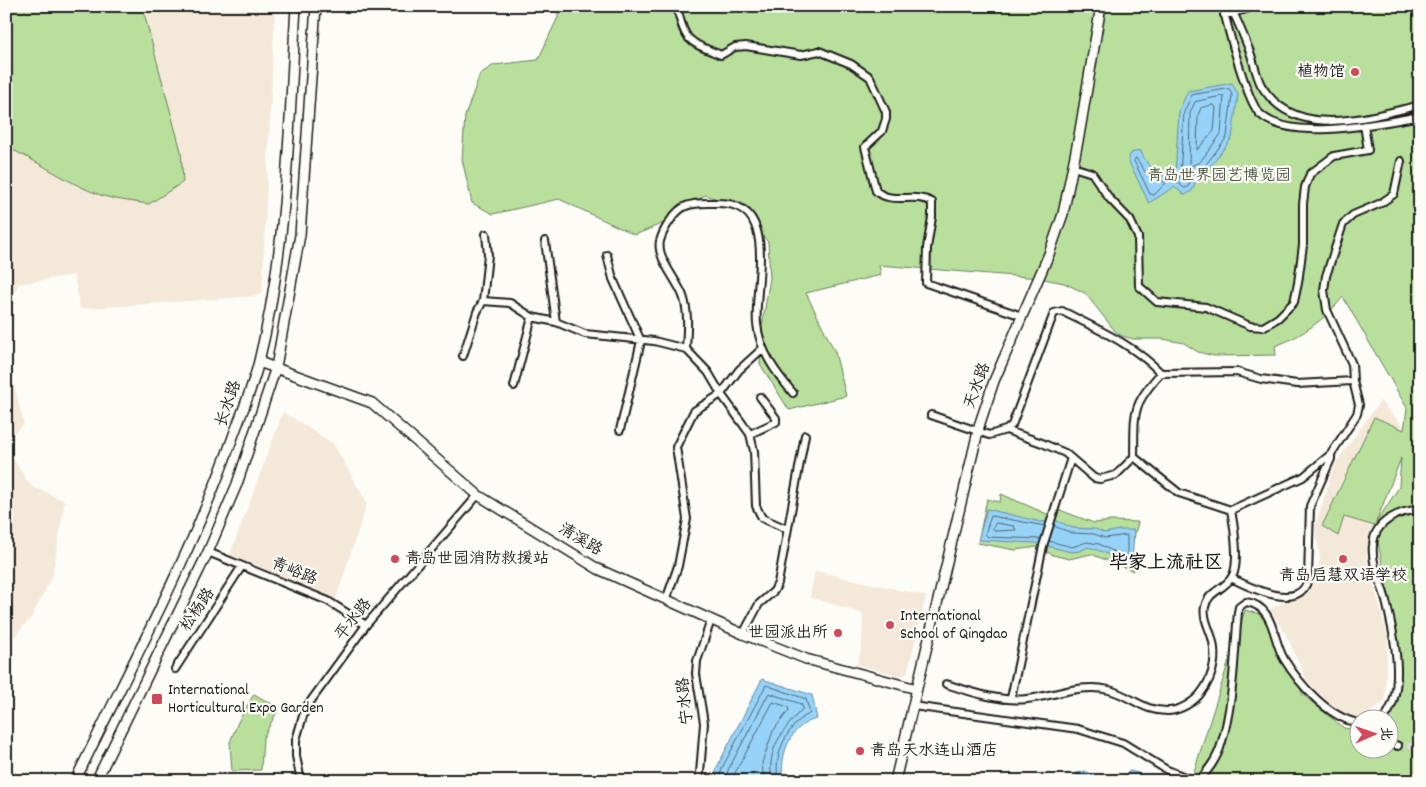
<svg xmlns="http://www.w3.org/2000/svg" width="1426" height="787" font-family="Dekko,'LXGW WenKai TC',sans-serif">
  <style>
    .built { fill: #f4e9d9 }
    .green { fill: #b8e09c; stroke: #6a7e5c; fill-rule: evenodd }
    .water { fill: #97d3f8; stroke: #668aa0 }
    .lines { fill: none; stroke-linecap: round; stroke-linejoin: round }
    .shore { stroke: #4d6574; stroke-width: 1 }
    .street-tunnel { stroke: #dbdad6; stroke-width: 6; stroke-dasharray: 6 3; stroke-linecap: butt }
    .street-casing { stroke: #1c1c1c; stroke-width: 10 }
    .secondary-casing { stroke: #1c1c1c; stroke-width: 12 }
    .street { stroke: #fdfcf7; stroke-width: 6 }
    .secondary { stroke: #fdfcf7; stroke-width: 9 }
    .rail { stroke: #1c1c1c; stroke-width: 2; stroke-dasharray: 8 4; stroke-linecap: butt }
    .poi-dot { fill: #d1495b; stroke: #fdfcf7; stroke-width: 2 }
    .labels { text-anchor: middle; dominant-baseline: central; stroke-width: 4.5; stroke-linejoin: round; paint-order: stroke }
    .poi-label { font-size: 16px; fill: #1c1c1c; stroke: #fdfcf7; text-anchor: start }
    .park-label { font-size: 16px; fill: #4b5742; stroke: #fdfcf7 }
    .street-label { font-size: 16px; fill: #1c1c1c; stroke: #fdfcf7 }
    .quarter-label { font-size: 19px; font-weight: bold; fill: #1c1c1c; stroke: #fdfcf7 }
  </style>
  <rect width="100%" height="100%" fill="#fdfcf7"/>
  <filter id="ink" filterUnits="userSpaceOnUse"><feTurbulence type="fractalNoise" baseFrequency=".02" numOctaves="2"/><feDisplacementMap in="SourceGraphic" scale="10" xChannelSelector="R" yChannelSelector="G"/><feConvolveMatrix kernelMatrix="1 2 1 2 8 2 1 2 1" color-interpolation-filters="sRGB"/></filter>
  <g filter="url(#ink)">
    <path class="built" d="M6 6H275L262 293 256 296 80 309 74 275 18 284 13 299 9 364 24 425 7 438 8 452 31 486 65 501 52 577 31 618 6 645Z
      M1380 401 1416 440 1396 470 1366 558 1388 637 1385 701 1362 719 1343 714 1320 695 1306 679 1286 635 1270 609 1311 588 1320 560 1315 526 1335 464Z
      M283 412 333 443 367 503 336 599 230 555Z
      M815 571 926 596 907 674 900 676 857 665 862 645 863 614 810 597Z"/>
    <path class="green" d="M6 6H142L181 151 183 182 149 204C134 202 118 200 103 196 68 184 39 161 6 147Z
      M558 6H1420V781H1191L1245 610 1259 614 1273 633 1303 695 1344 728 1358 730V750H1388L1389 722 1399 655 1375 526 1344 517 1338 536 1322 526 1374 417 1404 430 1407 408 1343 297C1325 319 1303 336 1275 346L1276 355 1214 356 1198 352 1184 343 1163 339H1133L1122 336 1115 331 1085 293 1064 283 1039 278 879 265 881 275 806 293 835 352 846 396 789 410 760 364 761 332 770 278 768 242 734 204 705 195 673 219 635 235 559 199 493 214 472 203 462 159 465 116 480 74 494 65 538 60 558 17ZM1401 458 1399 487 1376 523V522Z
      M1001 494 1047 514 1057 509 1094 523 1111 521 1138 522 1132 546 1133 571 1091 554 1069 559 1053 555 1037 547 1015 550 978 543 987 499 1000 502Z
      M254 694 279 708 263 738 261 770 232 771 230 742 238 722Z"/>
    <path class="water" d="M1232 83 1238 94 1232 138 1207 171 1198 176 1192 191 1185 195 1174 187 1149 203 1128 160 1131 153 1140 150C1148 166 1155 178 1175 177L1179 110 1188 91Z
      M987 509 1041 522 1055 520 1073 528 1095 529 1105 533 1119 530H1134L1132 565C1117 560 1102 550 1088 547L1080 551 1071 552 1036 543 978 540Z
      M762 679 812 695 817 719C790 724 779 756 783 781H714L717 767Z
      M1085 771 1099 778 1098 781H1077V773Z
      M1131 771 1138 773 1145 781H1124L1127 772Z"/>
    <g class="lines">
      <path class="shore" d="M1229 89 1232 95 1227 137 1204 167 1194 173 1188 187 1184 188 1177 182 1180 176 1184 112 1192 95Z
        M1224 96 1221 134 1200 162 1189 167 1190 113 1195 102Z
        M1214 105 1216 108 1214 131 1197 150 1198 115 1201 108Z
        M1136 158 1146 173 1166 183 1154 195 1150 194 1134 161Z
        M996 523 1014 526 1016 530 995 531 993 528Z
        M1041 539 988 537 985 534 991 516 1045 526
        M1049 541 1072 547 1087 542 1099 544 1124 557 1127 555V535L1105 538 1094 534 1072 533 1054 526
        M719 781 722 768 766 685 806 699 810 713C807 716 804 716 801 719 783 734 774 758 778 781
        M726 781 728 770 769 693 801 704 803 708C783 731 766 747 772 781
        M733 781 735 773 773 702 788 707 789 710 773 731 762 763 764 781"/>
      <path class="street-tunnel" d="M1398 746H1420"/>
      <g class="street-casing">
        <path id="street" d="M677 6C684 42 689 42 721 55L735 47 746 46 801 55 819 51 851 64 870 77 886 112V119L882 131 865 147 876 191C892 205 914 192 932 202V217L927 248 926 283 1022 316
          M1223 6C1227 26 1247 102 1260 114 1291 143 1381 123 1420 116
          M1230 6C1238 21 1244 37 1250 52 1254 63 1256 75 1261 85 1295 142 1369 117 1420 105
          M1224 15 1258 6
          M1073 167 1092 173 1109 198 1130 220 1138 237 1139 286 1157 302 1206 307 1250 326 1263 327 1278 318 1294 302 1298 283 1303 245V204L1305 187 1310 174 1334 156 1368 150 1364 125
          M545 241 556 322
          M607 255 613 279 641 341 620 430
          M483 301 510 303 532 317 556 322 585 334 654 341 686 349 708 372 721 394 750 434 754 451 756 506 762 518 787 529
          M686 349C687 331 689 313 683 296 678 281 656 258 660 241 663 230 675 210 686 206 696 202 707 203 716 203 782 201 753 286 757 324 760 352 776 373 793 393
          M463 356 477 312 483 301 488 255 486 234
          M514 386 532 317
          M931 415 989 435 1006 430 1042 443 1065 453 1094 478 1100 479 1116 475 1134 457C1135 413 1130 407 1161 373L1237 372 1261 379 1297 384 1353 381
          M1006 430 1012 425 1054 313 1062 311C1097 329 1133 344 1161 373
          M750 434 776 422V418L760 397
          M1134 457 1179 493 1231 510 1303 477 1331 454 1357 414 1359 405 1353 381 1352 364 1327 310 1324 290 1326 276 1343 224 1353 215 1381 203 1394 194 1401 161
          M208 552 328 601 366 625
          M1231 578C1251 588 1302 613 1308 578L1310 506 1331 459V454
          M666 600 678 566 687 519 676 447 694 411 721 394 739 370 762 349
          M743 634 759 604 774 591 778 583 805 435
          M175 669 242 566
          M946 684C971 692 1000 702 1027 699 1054 696 1081 683 1109 690 1132 696 1143 712 1169 711 1181 710 1194 702 1201 693 1215 675 1218 653 1210 632 1207 624 1203 615 1205 607 1208 591 1224 590 1232 577 1240 564 1234 525 1231 510
          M1011 698 1043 546 1071 458
          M913 706 1078 729 1123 743 1167 770 1195 781
          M1382 720C1409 694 1393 629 1385 597 1380 579 1371 564 1373 545 1374 522 1399 510 1420 510
          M1388 742 1398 746
          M301 781 296 756V740L305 709 366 625 478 495
          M698 781 700 773 704 723 696 674 697 661 711 620
          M1199 781C1208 770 1217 759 1221 745 1234 703 1234 655 1238 612L1239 607 1246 602C1275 606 1272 639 1284 659 1300 685 1328 717 1358 723"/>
      </g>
      <g class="secondary-casing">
        <path id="secondary" d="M259 362 372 403 478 495 598 569 743 634 806 659 917 689
          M75 781C130 667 192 554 234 434 243 410 253 386 259 361 288 245 289 124 296 6
          M96 781 208 552 237 484 276 367 300 235 316 6
          M895 781 980 423 994 381 1049 254 1063 214 1079 136 1101 6"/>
      </g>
      <use href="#street" class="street"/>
      <use href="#secondary" class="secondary"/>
      <path class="rail" d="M6 775 16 781"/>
    </g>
  </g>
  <g class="poi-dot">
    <circle cx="1355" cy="72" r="5"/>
    <circle cx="395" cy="559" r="5"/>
    <circle cx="1343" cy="559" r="5"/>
    <circle cx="890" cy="625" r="5"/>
    <circle cx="838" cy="633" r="5"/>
    <rect x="151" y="693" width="12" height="12" rx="2.5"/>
    <circle cx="860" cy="751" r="5"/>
  </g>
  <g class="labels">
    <g class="poi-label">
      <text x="1345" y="72" text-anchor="end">植物馆</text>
      <text x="405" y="559">青岛世园消防救援站</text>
      <text x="1343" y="576" text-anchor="middle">青岛启慧双语学校</text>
      <text x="900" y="616">International<tspan x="900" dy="18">School of Qingdao</tspan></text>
      <text x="828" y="633" text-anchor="end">世园派出所</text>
      <text x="168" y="690">International<tspan x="168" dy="18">Horticultural Expo Garden</tspan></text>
      <text x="870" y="751">青岛天水连山酒店</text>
    </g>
    <g class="park-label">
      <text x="1219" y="176">青岛世界园艺博览园</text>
    </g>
    <g class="street-label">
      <text transform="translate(978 386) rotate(-70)">天水路</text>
      <text transform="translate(229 404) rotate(-71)">长水路</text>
      <text transform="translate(580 540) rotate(31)">清溪路</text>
      <text transform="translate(294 572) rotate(22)">青峪路</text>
      <text transform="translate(198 610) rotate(-56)">松杨路</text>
      <text transform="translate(354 620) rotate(-52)">平水路</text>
      <text transform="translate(686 701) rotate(-96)">宁水路</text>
    </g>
    <g class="quarter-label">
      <text x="1166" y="564">毕家上流社区</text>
    </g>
  </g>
  <rect width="1426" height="787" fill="none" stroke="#fdfcf7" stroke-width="25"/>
  <rect x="12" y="12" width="1401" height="762" fill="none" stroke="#1c1c1c" stroke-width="2" filter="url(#ink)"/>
  <g transform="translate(1374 734) rotate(88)"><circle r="24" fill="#fdfcf7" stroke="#a3a29f"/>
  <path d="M0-4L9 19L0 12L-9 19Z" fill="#d1495b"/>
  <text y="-8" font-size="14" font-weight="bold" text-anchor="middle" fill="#1c1c1c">北</text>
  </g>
</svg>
